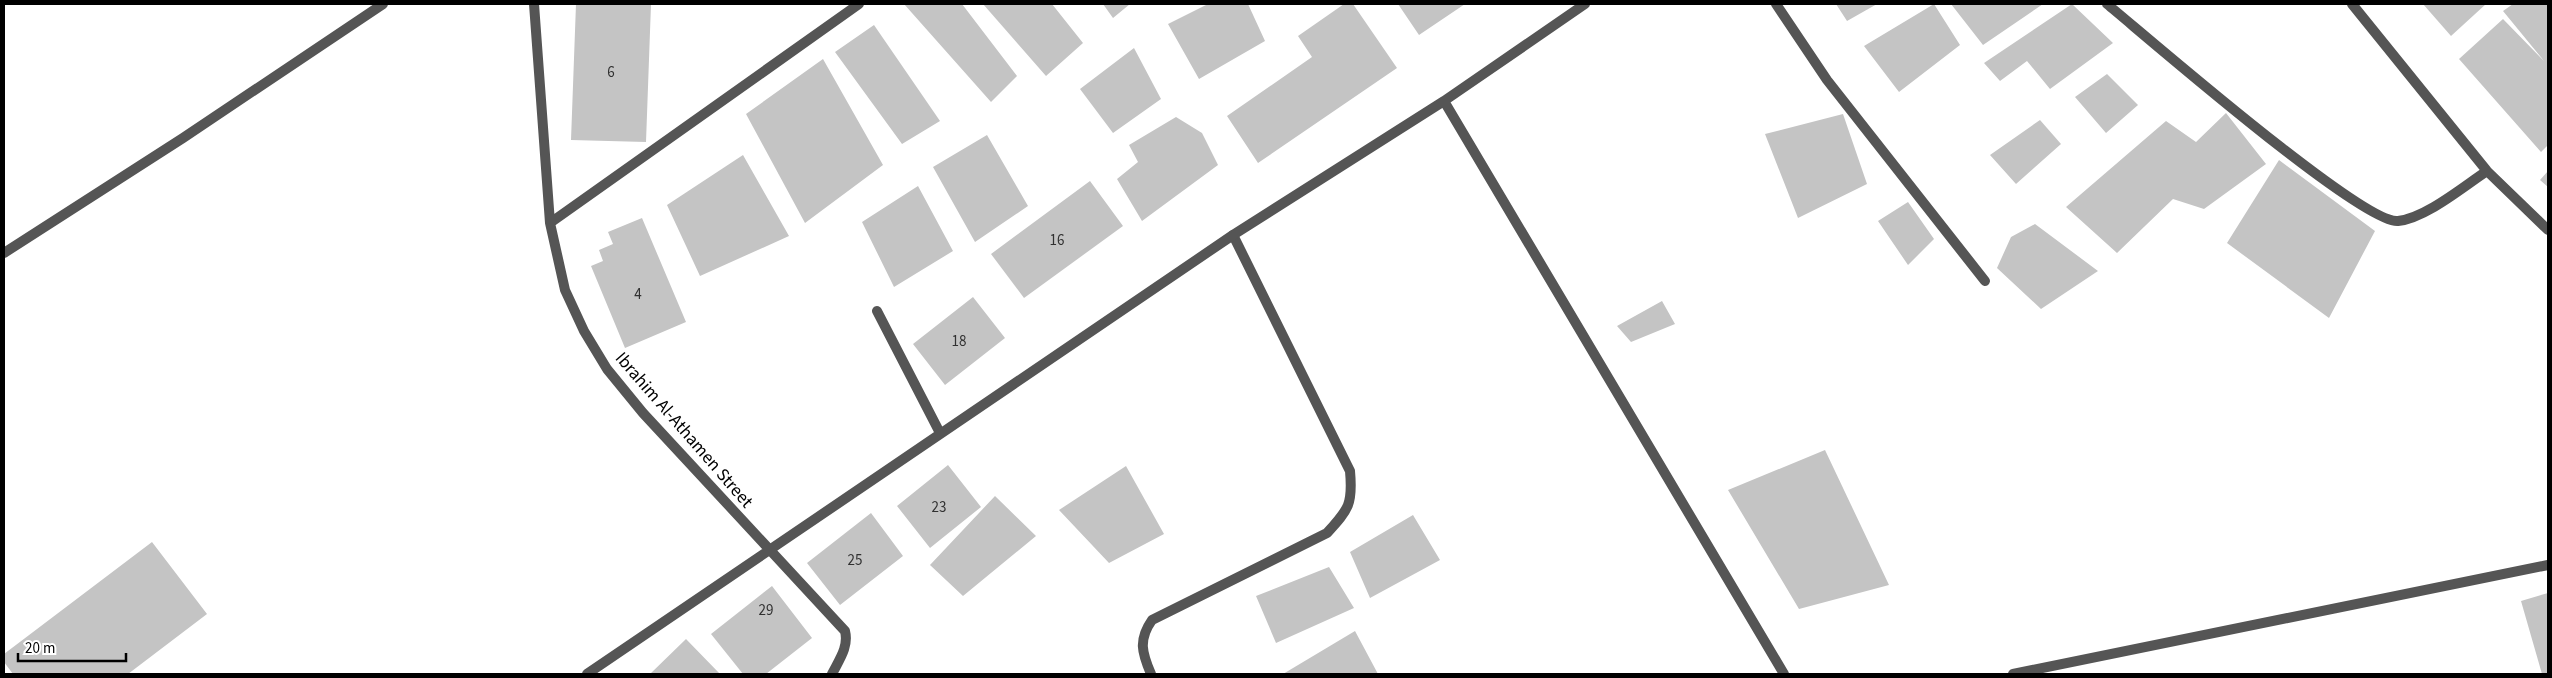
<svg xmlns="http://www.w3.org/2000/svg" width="2552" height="678" font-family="'Source Sans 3',sans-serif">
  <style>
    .building { fill: #c4c4c4 }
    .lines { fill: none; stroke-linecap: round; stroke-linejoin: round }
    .lane { stroke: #555; stroke-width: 10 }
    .street { stroke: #555; stroke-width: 10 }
    .labels { text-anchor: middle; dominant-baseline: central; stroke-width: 5; stroke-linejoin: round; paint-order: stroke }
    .number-label { font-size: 15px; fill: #313131 }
    .street-label { font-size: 18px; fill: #000; stroke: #fff }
  </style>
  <rect width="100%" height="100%" fill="#fff"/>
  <path class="building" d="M576 4H651L646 142 571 140Z
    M904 4H962L1017 76 991 102Z
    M983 4H1052L1083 43 1046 76Z
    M1103 4H1130L1113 18Z
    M1208 4H1248L1265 41 1199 79 1168 24Z
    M1344 4H1353L1397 68 1258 163 1227 116 1312 57 1298 36Z
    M1398 4H1465L1419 35Z
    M1836 4H1877L1847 21Z
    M1934 4 1960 45 1899 92 1864 46Z
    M1951 4H2043L1983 45Z
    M2072 4 2113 43 2050 89 2027 61 2000 81 1984 63Z
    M2423 4H2486L2451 36Z
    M2513 4H2548V145L2541 152 2459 59 2503 19 2544 61 2503 11Z
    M874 25 940 121 902 144 835 52Z
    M1134 48 1161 99 1113 133 1080 89Z
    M823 59 883 165 805 223 746 114Z
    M2107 74 2138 105 2106 133 2075 97Z
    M2226 113 2266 164 2204 209 2173 199 2117 253 2066 207 2166 121 2196 142Z
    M1843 114 1867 184 1798 218 1765 134Z
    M1176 117 1202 133 1218 165 1142 221 1117 179 1138 162 1129 145Z
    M2040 120 2061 144 2016 184 1990 155Z
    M987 135 1028 206 975 242 933 167Z
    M743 155 789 236 700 276 667 205Z
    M2279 160 2375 231 2329 318 2227 243Z
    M2548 171V187L2540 180Z
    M1090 181 1123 226 1024 298 991 254Z
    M918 186 953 251 894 287 862 222Z
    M1908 202 1934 239 1908 265 1878 221Z
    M642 218 686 322 625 348 591 266 603 261 599 250 613 244 608 232Z
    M2035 224 2098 271 2041 309 1997 268 2011 237Z
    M973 297 1005 338 945 385 913 344Z
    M1662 301 1675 324 1631 342 1617 326Z
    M1825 450 1889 585 1799 609 1728 490Z
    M948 465 981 507 930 548 897 506Z
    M1126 466 1164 534 1109 563 1059 510Z
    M995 496 1036 536 963 596 930 565Z
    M871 513 903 556 840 605 807 563Z
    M1413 515 1440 560 1370 598 1350 552Z
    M152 542 207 614 128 674H13L4 662V654Z
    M1329 567 1354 608 1276 643 1256 596Z
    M772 586 812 638 766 674H743L711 634Z
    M2548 593V674H2542L2521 601Z
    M1355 631 1378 674H1283Z
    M686 639 720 674H650Z"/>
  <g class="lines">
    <path class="lane" d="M877 311 940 433
      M1151 674C1142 653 1138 640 1152 620L1327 533C1349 509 1353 504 1350 471L1233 235"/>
    <path class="street" d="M534 4 550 223 565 290 584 331 607 369 643 413 845 631C849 647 839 660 832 674
      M1776 4 1827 80 1985 281
      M2107 4C2146 36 2363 225 2398 221 2426 218 2464 186 2487 171
      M2352 4 2487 171 2548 230
      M1444 101 1784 674
      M550 223 859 4
      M4 253 183 138 383 4
      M587 674 1233 235 1444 101 1585 4
      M2013 674 2548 565"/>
  </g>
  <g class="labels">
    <g class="number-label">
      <text x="611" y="72">6</text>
      <text x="1057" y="240">16</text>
      <text x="638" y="294">4</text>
      <text x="959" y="341">18</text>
      <text x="939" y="507">23</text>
      <text x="855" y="560">25</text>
      <text x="766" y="610">29</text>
    </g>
    <g class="street-label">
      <text transform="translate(684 430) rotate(49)">Ibrahim Al-Athamen Street</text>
    </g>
  </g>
  <rect width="2552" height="678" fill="none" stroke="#000000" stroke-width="10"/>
  <path d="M18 653v8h108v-8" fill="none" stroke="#000000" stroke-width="2.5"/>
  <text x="25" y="653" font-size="15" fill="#000000" stroke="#ffffff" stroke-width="4" paint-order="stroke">20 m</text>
</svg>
